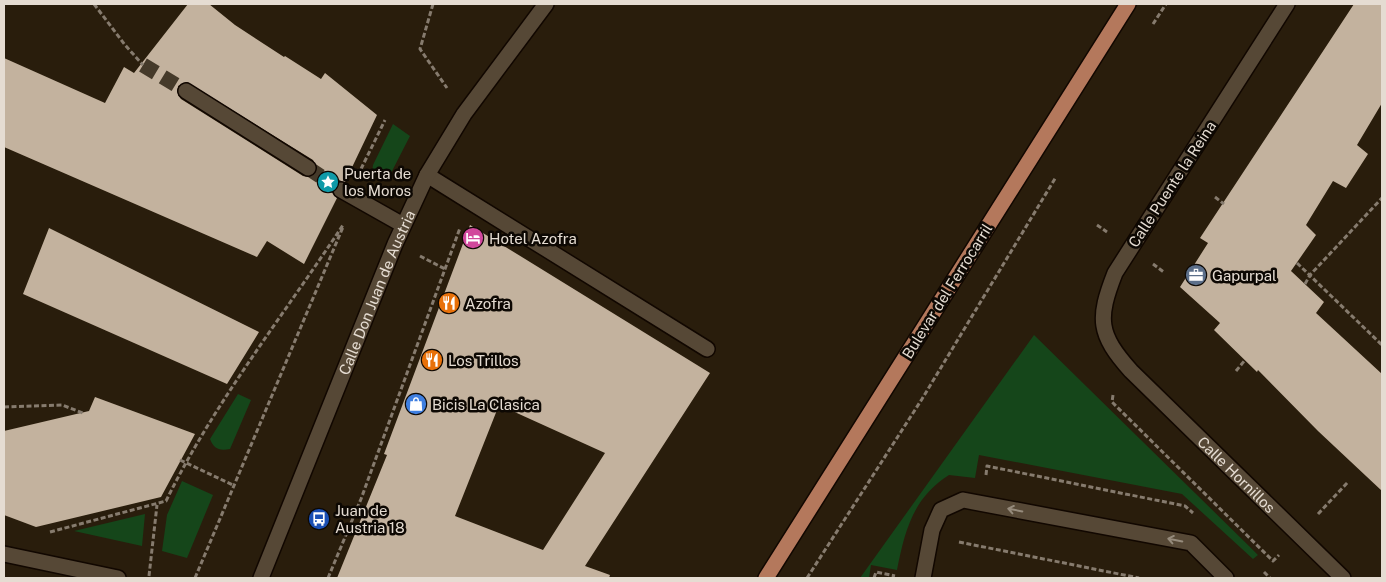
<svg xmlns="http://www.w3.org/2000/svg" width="1386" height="582" font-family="'Public Sans',sans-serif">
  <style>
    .green { fill: #15461a }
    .building { fill: #c3b29e; fill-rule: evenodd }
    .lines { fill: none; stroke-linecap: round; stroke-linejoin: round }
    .minor-tunnel { stroke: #453a2a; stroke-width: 15; stroke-dasharray: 15 8; stroke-linecap: butt }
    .minor-casing { stroke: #110700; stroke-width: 18 }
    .major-casing { stroke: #110700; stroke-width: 18 }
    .path { stroke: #867b6e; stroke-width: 3; stroke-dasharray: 5 2.5; stroke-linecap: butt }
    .minor { stroke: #564836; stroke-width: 15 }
    .major { stroke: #b4785c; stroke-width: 15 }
    .oneway { stroke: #968b7c }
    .labels { text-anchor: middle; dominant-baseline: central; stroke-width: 5; stroke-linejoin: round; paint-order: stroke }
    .poi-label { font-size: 15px; fill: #e5dcd2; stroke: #0d0803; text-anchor: start }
    .street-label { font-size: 15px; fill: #e5dcd2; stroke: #0d0803 }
  </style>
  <rect width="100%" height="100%" fill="#291d0c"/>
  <path class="green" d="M393 124 410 136 389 177C382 182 377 180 372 173L373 165Z
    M1034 335 1249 546 1258 555 1253 559 1182 494 979 455 975 478 949 475C913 498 905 530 897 570L871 565 869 578H860Z
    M238 394 251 400 230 449C219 451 214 449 210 439Z
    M182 481 213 495 187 558 162 551 167 515Z
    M145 514 142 546 74 531Z"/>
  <path class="building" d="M188 4H209L235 25 284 57 285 56 321 79 325 73 377 115 345 182H337L333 186V194L337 198 304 264 267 241 257 257 4 147V58L105 103 124 67 134 73ZM187 82 313 160 317 168 316 173 308 177 303 176 181 99 178 95V86Z
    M1354 4H1382V103L1357 145 1368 154 1346 188 1333 181 1306 225 1316 235 1291 271 1324 302 1316 313 1382 374V491L1318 431 1258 370 1257 372 1214 330 1220 323 1180 287 1208 243 1200 238Z
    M470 225 710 373 585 566 610 575 609 578H337L387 455 384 454ZM499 405 605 453 543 550 455 516Z
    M49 228 259 332 227 384 23 294Z
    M95 397 195 434 161 497 36 527 4 515V431L89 411Z"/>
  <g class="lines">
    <path class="minor-tunnel" d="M143 65 186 91
      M308 168 341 190"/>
    <g class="minor-casing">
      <g id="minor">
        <path id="s1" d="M1287 4 1115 273C1097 319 1098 334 1131 371L1343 578"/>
        <path d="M186 91 308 168"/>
        <path d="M427 175 707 349"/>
        <path d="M341 190 403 225"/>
        <path d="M4 554 118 578"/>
        <path id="s2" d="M261 578 395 244 427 175 464 114 546 4"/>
        <path d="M923 578 932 530 941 510 963 500 1191 543 1226 578"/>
      </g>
    </g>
    <g class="major-casing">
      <path id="major" d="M766 578 1128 4"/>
    </g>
    <path class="path" d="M94 4 125 45 143 65
      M433 4 420 49 447 88
      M1153 24 1166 4
      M361 169 385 120
      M1215 197 1224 204
      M1097 225 1107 232
      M420 256 445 269
      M1297 263 1382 345
      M1153 264 1165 273
      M1305 284 1310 275 1382 198
      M1236 371 1245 360
      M1113 395 1112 402 1273 561 1279 555
      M4 407 62 405 83 413
      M180 460 235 486
      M986 475 987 466 1185 506 1193 513
      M1318 514 1348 482
      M50 532 166 501C214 403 283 316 343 225
      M959 542 1139 578
      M1264 572 1270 578
      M149 576 157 505
      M195 578 343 227
      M328 578 361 499 460 228
      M807 578 922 399 1056 177
      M874 578 876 572 895 576"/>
    <use href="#minor" class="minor"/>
    <use href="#major" class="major"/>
  </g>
  <defs><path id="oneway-shaft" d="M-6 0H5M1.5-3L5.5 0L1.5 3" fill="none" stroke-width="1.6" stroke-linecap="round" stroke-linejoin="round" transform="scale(1.25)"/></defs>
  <g class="oneway">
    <use href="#oneway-shaft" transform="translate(1015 510) rotate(-169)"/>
    <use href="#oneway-shaft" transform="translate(1175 540) rotate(-169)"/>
  </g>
  <defs>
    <g id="sight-disc" transform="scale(1.125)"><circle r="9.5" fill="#0f9aa8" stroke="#0d0803"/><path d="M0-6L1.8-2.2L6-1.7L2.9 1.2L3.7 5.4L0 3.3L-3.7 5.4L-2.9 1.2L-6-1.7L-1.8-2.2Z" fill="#fff"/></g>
    <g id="hotel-disc" transform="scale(1.125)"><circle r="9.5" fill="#d1479c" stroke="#0d0803"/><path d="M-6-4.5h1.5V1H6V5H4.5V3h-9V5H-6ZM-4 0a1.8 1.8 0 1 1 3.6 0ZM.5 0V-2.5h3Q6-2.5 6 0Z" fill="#fff"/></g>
    <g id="office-disc" transform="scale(1.125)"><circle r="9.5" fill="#5c6f8a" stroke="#0d0803"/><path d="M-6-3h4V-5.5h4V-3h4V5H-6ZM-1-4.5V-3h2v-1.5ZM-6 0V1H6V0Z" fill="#fff"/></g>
    <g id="restaurant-disc" transform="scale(1.125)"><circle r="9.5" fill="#e8710a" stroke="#0d0803"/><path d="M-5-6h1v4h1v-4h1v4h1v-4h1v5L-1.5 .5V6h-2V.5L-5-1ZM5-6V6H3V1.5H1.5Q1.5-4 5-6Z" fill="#fff"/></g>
    <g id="shop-disc" transform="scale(1.125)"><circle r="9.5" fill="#3f7fe0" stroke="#0d0803"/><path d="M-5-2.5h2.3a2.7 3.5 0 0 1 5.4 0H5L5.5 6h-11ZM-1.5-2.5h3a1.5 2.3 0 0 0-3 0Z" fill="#fff"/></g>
    <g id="bus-disc" transform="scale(1.125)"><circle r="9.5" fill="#1a4fb4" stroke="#0d0803"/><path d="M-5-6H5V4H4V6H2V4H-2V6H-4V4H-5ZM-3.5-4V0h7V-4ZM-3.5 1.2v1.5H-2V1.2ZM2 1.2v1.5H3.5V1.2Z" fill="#fff"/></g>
  </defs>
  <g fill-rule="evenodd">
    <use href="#sight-disc" x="328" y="182"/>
    <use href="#hotel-disc" x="473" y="238"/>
    <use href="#office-disc" x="1196" y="275"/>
    <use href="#restaurant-disc" x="449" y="303"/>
    <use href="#restaurant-disc" x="432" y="360"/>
    <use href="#shop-disc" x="416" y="404"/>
    <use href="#bus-disc" x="319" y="519"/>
  </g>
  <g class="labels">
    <g class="poi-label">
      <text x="344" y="173">Puerta de<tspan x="344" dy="17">los Moros</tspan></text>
      <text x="489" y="238">Hotel Azofra</text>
      <text x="1212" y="275">Gapurpal</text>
      <text x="465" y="303">Azofra</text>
      <text x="448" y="360">Los Trillos</text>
      <text x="432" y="404">Bicis La Clasica</text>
      <text x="335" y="510">Juan de<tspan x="335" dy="17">Austria 18</tspan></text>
    </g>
    <g class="street-label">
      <text transform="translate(1172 184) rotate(-57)">Calle Puente la Reina</text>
      <text transform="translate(947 291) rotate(-58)">Bulevar del Ferrocarril</text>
      <text stroke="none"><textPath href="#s2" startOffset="308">Calle Don Juan de Austria</textPath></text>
      <text stroke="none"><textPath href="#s1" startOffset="575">Calle Hornillos</textPath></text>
    </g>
  </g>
  <rect width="1386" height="582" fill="none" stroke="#e5dcd2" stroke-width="10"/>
</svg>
